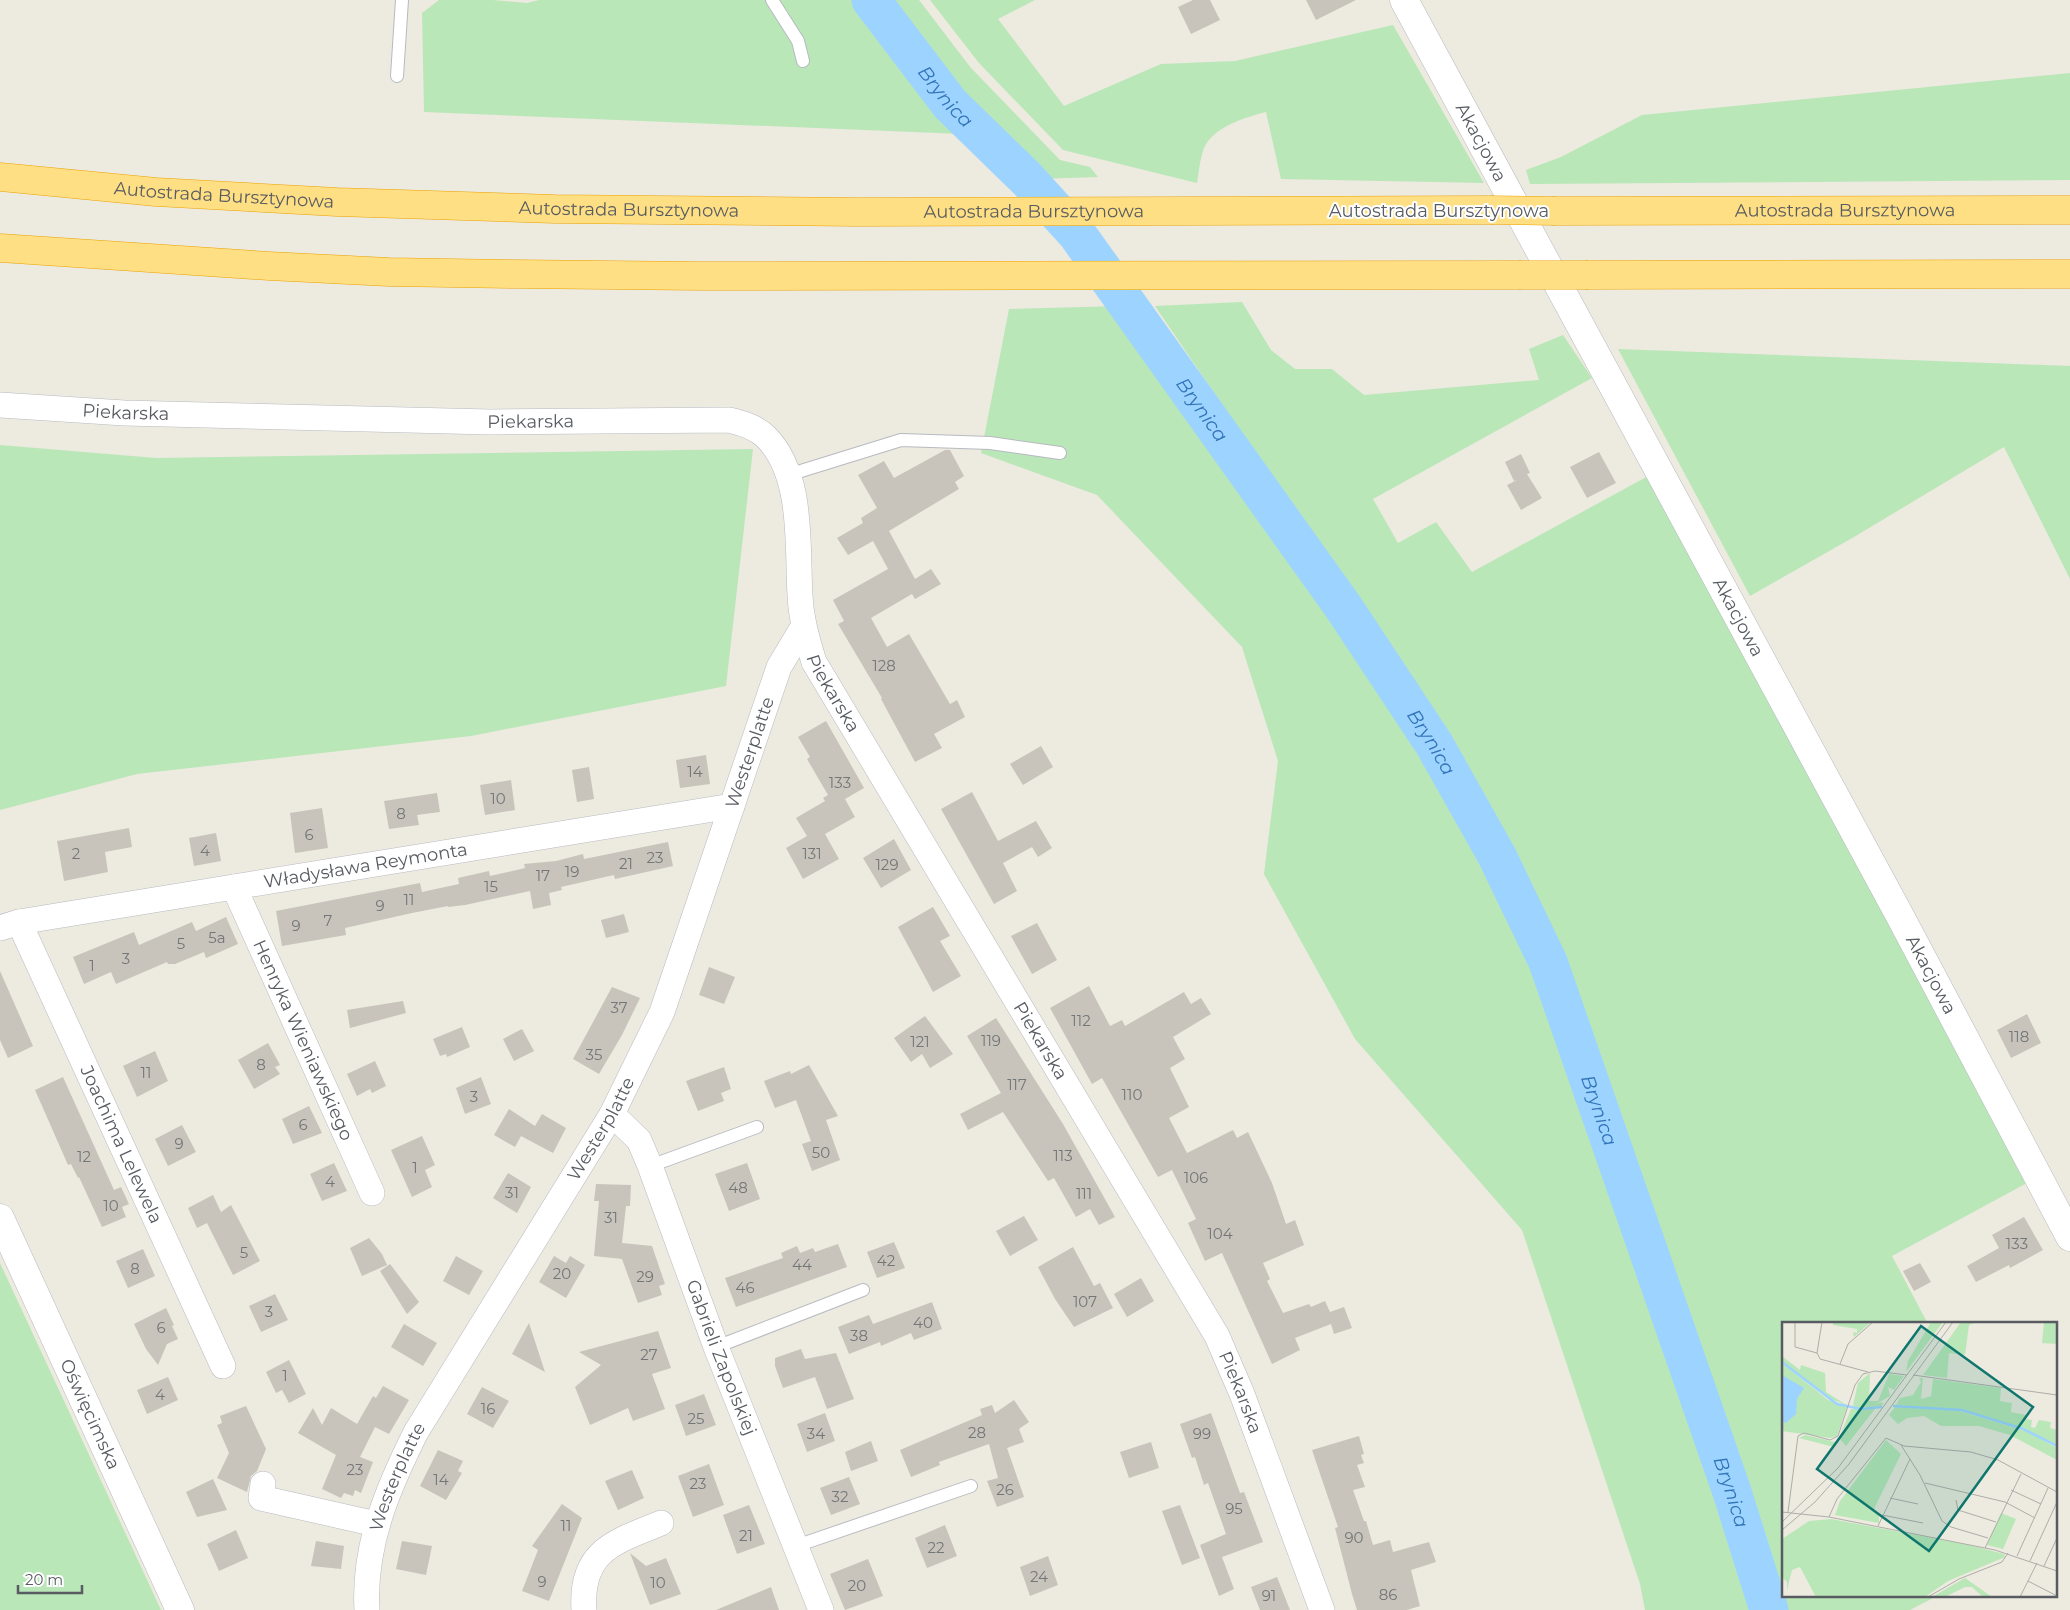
<svg xmlns="http://www.w3.org/2000/svg" width="2070" height="1610" font-family="Montserrat,sans-serif">
  <style>
    .green { fill: #b9e7b8 }
    .lines { fill: none; stroke-linecap: round; stroke-linejoin: round }
    .river { stroke: #9dd4ff; stroke-width: 39 }
    .building { fill: #c8c4bc }
    .service-casing { stroke: #b7bac0; stroke-width: 14 }
    .minor-casing { stroke: #b7bac0; stroke-width: 26 }
    .tertiary-casing { stroke: #b7bac0; stroke-width: 29 }
    .motorway-casing { stroke: #eca200; stroke-width: 29 }
    .service { stroke: #fff; stroke-width: 12 }
    .minor { stroke: #fff; stroke-width: 25 }
    .tertiary { stroke: #fff; stroke-width: 28 }
    .motorway { stroke: #ffdf84; stroke-width: 28 }
    .motorway-bridge-casing { stroke: #eca200; stroke-width: 29; stroke-linecap: butt }
    .motorway-bridge { stroke: #ffdf84; stroke-width: 28 }
    .labels { text-anchor: middle; dominant-baseline: central; stroke-width: 4; stroke-linejoin: round; paint-order: stroke }
    .number-label { font-size: 15px; fill: #747678 }
    .street-label { font-size: 18px; fill: #585c62; stroke: #fff }
    .water-label { font-size: 19px; font-style: italic; fill: #3374b8; stroke: #fff }
    .inset-river { fill: none; stroke: #9dd4ff; stroke-width: 2.5 }
    .inset-road { fill: none; stroke: #adada9; stroke-width: 1 }
    .view { fill: #0f766e; fill-opacity: 0.15; stroke: #0f766e; stroke-width: 2.5 }
    .inset-edge { fill: none; stroke: #585c62; stroke-width: 2.5 }
  </style>
  <rect width="100%" height="100%" fill="#edeadf"/>
  <path class="green" d="M439 0H493L527 3 539 0H857L896 57 962 134 424 112 422 13Z
    M886 0H919L971 68 1060 160 1090 167 1098 177 1037 179C985 121 929 66 886 0Z
    M930 0H1035L998 19 1064 106 1161 64 1235 61 1393 25 1484 183 1281 179 1266 112C1246 117 1213 127 1204 148 1200 159 1199 171 1197 183L1063 150 979 63Z
    M2070 73V180L1530 184 1526 170 1561 157 1642 115Z
    M1242 302 1271 350 1295 369H1332L1364 395 1539 380 1529 349 1563 335 1592 378 1373 499 1398 543 1436 522 1472 572 1650 475 2027 1183 1892 1256 1928 1324H1784V1596H1937L1910 1610H1780L1609 1107 1555 962 1497 837 1438 731 1294 511 1155 306Z
    M1122 306 1433 762 1515 914 1623 1195 1758 1610H1645L1640 1584 1522 1230 1355 1039 1264 874 1278 761 1242 647 1097 495 981 453 1009 309Z
    M1618 349 2070 366V579L2004 447 1854 537 1750 596Z
    M0 445 156 458 753 449 726 686 471 736 137 774 0 810Z
    M0 1263 149 1584 161 1610H0Z"/>
  <g class="lines">
    <path class="river" id="s1" d="M871 0 950 104 1027 179 1077 234 1344 608 1434 744 1497 856 1548 962 1732 1492 1769 1610"/>
  </g>
  <path class="building" d="M1193 0H1210L1220 20 1191 34 1178 7Z
    M1306 0H1356L1316 20Z
    M945 450H950L964 476 955 482 959 489 889 531 915 579 931 569 941 584 915 599 912 594 871 618 887 647 909 634 950 704 957 700 965 717 934 734 942 748 915 762 881 699 882 698 838 624 844 621 833 600 888 569 873 541 848 555 837 538 863 523 861 518 877 508 858 475 884 461 894 478Z
    M1599 452 1616 483 1587 498 1570 467Z
    M1521 454 1530 473 1527 474 1542 498 1521 510 1507 485 1517 480 1514 481 1505 462Z
    M826 721 864 788 845 799 855 817 825 834 839 859 803 879 786 848 807 836 796 818 825 801 823 798 828 795 807 759 810 757 798 737Z
    M1041 746 1053 767 1023 785 1010 764Z
    M706 755 710 784 680 788 676 760Z
    M589 767 594 799 577 802 572 770Z
    M511 780 515 810 485 815 480 785Z
    M972 792 998 841 1036 821 1052 848 1038 857 1032 847 1003 863 1017 891 994 904 941 809Z
    M437 793 440 812 417 815 419 825 389 829 384 801Z
    M322 808 328 848 295 853 290 813Z
    M129 828 132 847 105 852 108 872 64 881 57 841Z
    M216 833 221 861 194 866 189 838Z
    M894 839 911 870 881 888 863 858Z
    M668 842 673 866 615 879 614 875 561 887 562 890 549 893 551 905 533 909 530 891 465 905 448 907V906L412 913 345 928 346 935 282 946 276 911 420 883 422 892 459 884 458 878 489 871 490 876 525 868 524 864 556 861 583 854 584 859Z
    M933 907 950 936 940 941 961 976 933 992 898 927Z
    M624 914 629 932 606 938 601 920Z
    M226 917 238 944 206 958 204 952 175 964H168L167 962 116 984 111 972 84 984 73 957 134 932 139 945 192 922 196 931Z
    M1037 923 1057 960 1032 974 1011 936Z
    M709 967 735 977 724 1004 699 995Z
    M0 971 33 1046 8 1058 0 1040Z
    M1089 986 1110 1026 1122 1020 1125 1026 1184 992 1191 1004 1201 998 1211 1014 1173 1037 1185 1059 1170 1068 1189 1107 1169 1118 1187 1153 1233 1130 1237 1138 1248 1132 1272 1183 1286 1224 1295 1220 1304 1245 1263 1263 1270 1279 1267 1281 1283 1313 1309 1304 1311 1307 1325 1301 1330 1312 1344 1307 1352 1328 1334 1334 1331 1324 1295 1338 1300 1350 1272 1364 1222 1253 1205 1261 1188 1223 1196 1219 1172 1170 1158 1177 1102 1078 1092 1084 1050 1008Z
    M612 987 640 998 622 1035 599 1074 573 1059Z
    M403 1001 406 1013 350 1028 347 1010Z
    M2027 1014 2041 1043 2011 1058 1997 1030Z
    M925 1016 953 1054 930 1068 922 1054 911 1062 894 1038Z
    M996 1018 1063 1124 1115 1217 1099 1225 1090 1209 1076 1217 1054 1178 1048 1181 1003 1112 968 1130 960 1114 1001 1093 967 1036Z
    M462 1027 470 1047 447 1057 446 1054 440 1056 433 1039Z
    M522 1029 534 1051 514 1061 503 1039Z
    M268 1043 280 1065 275 1067 280 1074 254 1089 238 1060Z
    M155 1051 168 1081 137 1097 123 1066Z
    M375 1061 386 1086 372 1093 370 1089 357 1096 347 1074Z
    M809 1065 838 1116 826 1120 840 1160 812 1171 802 1144 811 1141 796 1100 775 1108 764 1081 790 1071 791 1074Z
    M724 1067 731 1089 721 1093 724 1101 698 1111 686 1081Z
    M63 1077 114 1190 121 1187 129 1204 122 1207 126 1217 102 1227 79 1177 78 1178 71 1164 68 1165 35 1090Z
    M481 1077 491 1104 465 1114 456 1088Z
    M309 1106 322 1133 293 1144 282 1119Z
    M509 1109 535 1126 542 1114 566 1128 553 1153 521 1136 515 1147 494 1135Z
    M182 1125 196 1152 168 1166 155 1139Z
    M422 1136 435 1165 425 1170 432 1187 412 1197 391 1150Z
    M334 1163 347 1191 322 1201 310 1174Z
    M747 1163 760 1199 729 1211 715 1174Z
    M508 1173 531 1187 517 1213 493 1198Z
    M596 1184 631 1185 630 1206H626L622 1243 652 1246 665 1284 659 1286 662 1295 638 1303 622 1259 594 1256 599 1201H594Z
    M213 1195 221 1212 231 1205 260 1261 233 1275 207 1223 197 1228 188 1208Z
    M1024 1216 1038 1240 1010 1256 996 1231Z
    M2024 1217 2043 1250 2010 1268 2009 1265 1976 1282 1967 1266 1999 1248 1992 1235Z
    M369 1238 382 1254 387 1265 362 1276 350 1248Z
    M894 1242 905 1268 877 1278 867 1252Z
    M838 1244 847 1267 736 1307 725 1278 783 1258 781 1253 797 1246 800 1253 813 1248 815 1252Z
    M1073 1247 1094 1286 1100 1283 1113 1308 1074 1327 1055 1299 1038 1267Z
    M143 1249 155 1276 128 1288 116 1261Z
    M456 1256 483 1271 469 1295 443 1281Z
    M554 1256 566 1263 570 1256 585 1265 566 1298 539 1282Z
    M1920 1263 1931 1282 1914 1291 1903 1271Z
    M390 1264 419 1302 407 1314 380 1271Z
    M1141 1278 1154 1301 1127 1317 1114 1294Z
    M275 1294 288 1320 261 1332 249 1306Z
    M932 1302 942 1329 914 1340 911 1333 881 1346 880 1342 849 1354 838 1327 869 1315 873 1324Z
    M166 1308 174 1325 172 1326 178 1339 167 1344 158 1365 146 1349 134 1324Z
    M529 1323 545 1372 512 1354Z
    M404 1324 437 1343 423 1366 391 1347Z
    M658 1331 671 1368 652 1374 665 1409 633 1421 628 1408 590 1425 575 1387 601 1365 579 1352Z
    M801 1349 805 1359 836 1353 854 1399 827 1409 815 1377 783 1388 775 1366V1358Z
    M289 1360 306 1394 289 1403 282 1390 276 1393 266 1372Z
    M168 1377 178 1400 147 1414 137 1390Z
    M383 1386 409 1400 389 1434 375 1427 360 1457 373 1462 361 1493 355 1490 353 1496 344 1493 341 1498 322 1489 336 1455 298 1433 313 1408 322 1425 331 1408 357 1424 373 1396 376 1398Z
    M482 1387 509 1401 493 1428 467 1414Z
    M704 1394 716 1425 686 1436 675 1405Z
    M1014 1400 1029 1422 1019 1429 1024 1442 1007 1448 1024 1497 997 1507 987 1481 998 1478 989 1444 939 1462 940 1465 911 1477 900 1450 982 1415 980 1409 992 1405 995 1413Z
    M246 1406 266 1449 257 1471 251 1476 247 1492 217 1478 229 1453 217 1425 222 1423 220 1416Z
    M825 1413 835 1441 807 1452 797 1424Z
    M1211 1413 1240 1493 1244 1492 1263 1542 1222 1557 1234 1589 1219 1596 1200 1545 1226 1534 1208 1483 1204 1485 1195 1457 1192 1458 1180 1424Z
    M1359 1436 1364 1454 1361 1455 1364 1463 1357 1465 1365 1487 1353 1490 1364 1521H1366L1373 1545 1390 1540 1393 1552 1429 1542 1436 1562 1411 1570 1420 1606 1407 1610H1357L1352 1594 1335 1528 1338 1527 1312 1450Z
    M871 1441 878 1461 851 1471 845 1452Z
    M1151 1442 1159 1468 1129 1478 1120 1452Z
    M438 1450 463 1461 458 1471 462 1473 446 1500 420 1486Z
    M709 1464 724 1505 693 1517 678 1476Z
    M632 1470 644 1498 618 1510 605 1481Z
    M849 1477 860 1504 831 1515 820 1488Z
    M213 1479 227 1510 197 1517 186 1492Z
    M562 1504 582 1518 549 1601 522 1591 538 1550 532 1546Z
    M749 1505 765 1544 737 1554 723 1515Z
    M1180 1505 1200 1558 1182 1565 1162 1511Z
    M945 1525 957 1556 927 1568 915 1538Z
    M236 1530 248 1558 219 1571 207 1544Z
    M316 1541 344 1546 341 1569 311 1566Z
    M402 1541 432 1546 426 1575 396 1569Z
    M630 1553 646 1566 666 1558 681 1594 650 1605Z
    M1048 1556 1058 1585 1030 1596 1020 1567Z
    M868 1559 883 1596 845 1610 830 1574Z
    M1277 1577 1290 1610H1260L1251 1587Z
    M771 1587 779 1610H716Z"/>
  <g class="lines">
    <g class="service-casing">
      <path id="service" d="M772 0 798 41 803 61
        M397 76 402 0
        M788 475 901 440 990 443 1060 453
        M650 1166 757 1127
        M716 1347 863 1290
        M796 1546 971 1486"/>
    </g>
    <g class="minor-casing">
      <g id="minor">
        <path id="s2" d="M0 405 124 413 490 422 729 420C742 423 756 427 766 437 804 475 797 547 800 595 801 618 807 639 814 662L1217 1336 1242 1394 1322 1610"/>
        <path id="s3" d="M234 887 372 1193"/>
        <path id="s4" d="M19 922 223 1366"/>
        <path id="s5" d="M0 928 19 922 732 806"/>
        <path id="s6" d="M612 1114 639 1140 650 1166 716 1347 821 1610"/>
        <path d="M263 1484 261 1498 376 1524"/>
        <path id="s7" d="M367 1610C363 1546 388 1488 416 1432L612 1114 662 1012 779 667 803 627"/>
        <path d="M584 1610C580 1551 614 1542 661 1523"/>
      </g>
    </g>
    <g class="tertiary-casing">
      <g id="tertiary">
        <path id="s8" d="M1404 0 1900 916 2070 1237"/>
        <path id="s9" d="M0 1218 180 1610"/>
      </g>
    </g>
    <g class="motorway-casing">
      <g id="motorway">
        <path id="s10" d="M0 177 156 192 337 202 555 209 858 212 1491 210"/>
        <path id="s11" d="M1555 211 2070 210"/>
        <path d="M0 248 269 266 389 272 515 274 699 276 1519 275"/>
        <path d="M1588 275 2070 274"/>
      </g>
    </g>
    <use href="#service" class="service"/>
    <use href="#minor" class="minor"/>
    <use href="#tertiary" class="tertiary"/>
    <use href="#motorway" class="motorway"/>
    <g class="motorway-bridge-casing">
      <path id="motorway-bridge" d="M1491 210 1555 211
        M1519 275H1588"/>
    </g>
    <use href="#motorway-bridge" class="motorway-bridge"/>
  </g>
  <g class="labels">
    <g class="number-label">
      <text x="884" y="665">128</text>
      <text x="695" y="771">14</text>
      <text x="840" y="782">133</text>
      <text x="498" y="798">10</text>
      <text x="401" y="813">8</text>
      <text x="309" y="834">6</text>
      <text x="205" y="850">4</text>
      <text x="76" y="853">2</text>
      <text x="812" y="853">131</text>
      <text x="655" y="857">23</text>
      <text x="626" y="863">21</text>
      <text x="887" y="864">129</text>
      <text x="572" y="871">19</text>
      <text x="543" y="875">17</text>
      <text x="491" y="886">15</text>
      <text x="409" y="899">11</text>
      <text x="380" y="905">9</text>
      <text x="328" y="920">7</text>
      <text x="296" y="925">9</text>
      <text x="217" y="937">5a</text>
      <text x="181" y="943">5</text>
      <text x="126" y="958">3</text>
      <text x="92" y="965">1</text>
      <text x="619" y="1007">37</text>
      <text x="1081" y="1020">112</text>
      <text x="2019" y="1036">118</text>
      <text x="991" y="1040">119</text>
      <text x="920" y="1041">121</text>
      <text x="594" y="1054">35</text>
      <text x="261" y="1064">8</text>
      <text x="146" y="1072">11</text>
      <text x="1017" y="1084">117</text>
      <text x="1132" y="1094">110</text>
      <text x="474" y="1096">3</text>
      <text x="303" y="1124">6</text>
      <text x="179" y="1143">9</text>
      <text x="821" y="1152">50</text>
      <text x="1063" y="1155">113</text>
      <text x="84" y="1156">12</text>
      <text x="415" y="1167">1</text>
      <text x="1196" y="1177">106</text>
      <text x="330" y="1181">4</text>
      <text x="738" y="1187">48</text>
      <text x="512" y="1192">31</text>
      <text x="1084" y="1193">111</text>
      <text x="111" y="1205">10</text>
      <text x="611" y="1217">31</text>
      <text x="1220" y="1233">104</text>
      <text x="2017" y="1243">133</text>
      <text x="244" y="1252">5</text>
      <text x="886" y="1260">42</text>
      <text x="802" y="1264">44</text>
      <text x="135" y="1268">8</text>
      <text x="562" y="1273">20</text>
      <text x="645" y="1276">29</text>
      <text x="745" y="1287">46</text>
      <text x="1085" y="1301">107</text>
      <text x="269" y="1311">3</text>
      <text x="923" y="1322">40</text>
      <text x="161" y="1327">6</text>
      <text x="859" y="1335">38</text>
      <text x="649" y="1354">27</text>
      <text x="285" y="1375">1</text>
      <text x="160" y="1394">4</text>
      <text x="488" y="1408">16</text>
      <text x="696" y="1418">25</text>
      <text x="977" y="1432">28</text>
      <text x="816" y="1433">34</text>
      <text x="1202" y="1433">99</text>
      <text x="355" y="1469">23</text>
      <text x="441" y="1479">14</text>
      <text x="698" y="1483">23</text>
      <text x="1005" y="1489">26</text>
      <text x="840" y="1496">32</text>
      <text x="1234" y="1508">95</text>
      <text x="566" y="1525">11</text>
      <text x="746" y="1535">21</text>
      <text x="1354" y="1537">90</text>
      <text x="936" y="1547">22</text>
      <text x="1039" y="1576">24</text>
      <text x="542" y="1581">9</text>
      <text x="658" y="1582">10</text>
      <text x="857" y="1585">20</text>
      <text x="1388" y="1594">86</text>
      <text x="1269" y="1595">91</text>
    </g>
    <g class="street-label">
      <text stroke="none"><textPath href="#s8" startOffset="162">Akacjowa</textPath></text>
      <text stroke="none"><textPath href="#s10" startOffset="225">Autostrada Bursztynowa</textPath></text>
      <text stroke="none"><textPath href="#s10" startOffset="630">Autostrada Bursztynowa</textPath></text>
      <text stroke="none"><textPath href="#s11" startOffset="290">Autostrada Bursztynowa</textPath></text>
      <text x="1439" y="211">Autostrada Bursztynowa</text>
      <text stroke="none"><textPath href="#s10" startOffset="1035">Autostrada Bursztynowa</textPath></text>
      <text stroke="none"><textPath href="#s2" startOffset="126">Piekarska</textPath></text>
      <text stroke="none"><textPath href="#s2" startOffset="531">Piekarska</textPath></text>
      <text stroke="none"><textPath href="#s8" startOffset="702">Akacjowa</textPath></text>
      <text stroke="none"><textPath href="#s2" startOffset="1041">Piekarska</textPath></text>
      <text stroke="none"><textPath href="#s7" startOffset="948">Westerplatte</textPath></text>
      <text stroke="none"><textPath href="#s5" startOffset="371">Władysława Reymonta</textPath></text>
      <text stroke="none"><textPath href="#s8" startOffset="1108">Akacjowa</textPath></text>
      <text stroke="none"><textPath href="#s3" startOffset="168">Henryka Wieniawskiego</textPath></text>
      <text stroke="none"><textPath href="#s2" startOffset="1446">Piekarska</textPath></text>
      <text stroke="none"><textPath href="#s7" startOffset="542">Westerplatte</textPath></text>
      <text stroke="none"><textPath href="#s4" startOffset="245">Joachima Lelewela</textPath></text>
      <text stroke="none"><textPath href="#s6" startOffset="270">Gabrieli Zapolskiej</textPath></text>
      <text stroke="none"><textPath href="#s2" startOffset="1851">Piekarska</textPath></text>
      <text stroke="none"><textPath href="#s9" startOffset="216">Oświęcimska</textPath></text>
      <text stroke="none"><textPath href="#s7" startOffset="138">Westerplatte</textPath></text>
    </g>
    <g class="water-label">
      <text stroke="none"><textPath href="#s1" startOffset="122">Brynica</textPath></text>
      <text stroke="none"><textPath href="#s1" startOffset="528">Brynica</textPath></text>
      <text stroke="none"><textPath href="#s1" startOffset="932">Brynica</textPath></text>
      <text stroke="none"><textPath href="#s1" startOffset="1338">Brynica</textPath></text>
      <text stroke="none"><textPath href="#s1" startOffset="1742">Brynica</textPath></text>
    </g>
  </g>
  <g transform="translate(1782 1322)">
    <rect width="275" height="275" fill="#edeadf"/>
    <path d="M51 0H89L72 15 71 10 75 11V7L51 3ZM149 0H161L124 50 126 39ZM179 0H194L187 3 183 33 167 31 165 56 141 53ZM262 0H275V22L260 21ZM0 34 18 48 19 43 43 51 44 70 66 84 45 75 0 39ZM0 41 46 78 65 85 55 114 48 116 0 109ZM88 51 87 79H96L107 52 122 54 112 68 106 65 108 74 94 82 101 80 100 84 74 86 71 83 76 61ZM137 56H141L139 77 149 74 151 57 219 66 218 79 230 81 229 90 244 93 243 97 250 98 249 105 253 106 257 98 269 100 268 106 275 108V123L236 105 180 88 114 83 118 76 131 73 139 60ZM113 85 175 88 246 110 275 126V138L228 113 197 104H159L142 94 125 96 116 102 107 93ZM69 87H93L64 124 57 116ZM23 113 53 120 52 125 17 116ZM104 118 119 132 91 189 97 193V201L53 193 58 179ZM219 191 234 197 221 227 205 223ZM49 197 187 223 222 232 223 235 166 259 143 275H34L18 245 10 248 5 268V260L0 255V217L27 199ZM183 256 210 275H201L190 265H183L163 275H150Z" fill="#b9e7b8"/>
    <path d="M0 53 22 66 15 77 14 92 4 101 0 100Z" fill="#9dd4ff"/>
    <path class="inset-river" d="M0 40 55 82 79 87 100 85M111 84 180 88 241 107 275 124"/>
    <path class="inset-road" d="M13 0V25L35 31M40 0 35 31 38 37 86 50M58 42 66 22 91 0M131 53 275 73M119 123 138 153 160 199 169 205 206 216M143 161 223 180 253 196M229 168 259 182M108 176 136 182M174 178 176 188 214 200M0 190 47 195 213 228 275 249M6 190 16 114 22 111 48 118 56 114 73 63 81 52 93 49 125 53M100 193 141 201M47 195 55 177 104 116 122 124 189 130 216 138 275 170M0 200 56 146 164 0M96 204 128 137M0 208 33 180 67 142 171 0M203 226 239 152M235 234 266 166M248 239 275 180M262 244 275 216M246 259 275 274M146 275 177 257 220 240 226 231M238 275 255 241"/>
    <path class="view" d="M139 4 251 85 147 229 35 147Z"/>
    <rect width="275" height="275" class="inset-edge"/>
  </g>
  <path d="M18 1585v8h64v-8" fill="none" stroke="#585c62" stroke-width="2.5"/>
  <text x="25" y="1585" font-size="15" fill="#585c62" stroke="#ffffff" stroke-width="4" paint-order="stroke">20 m</text>
</svg>
